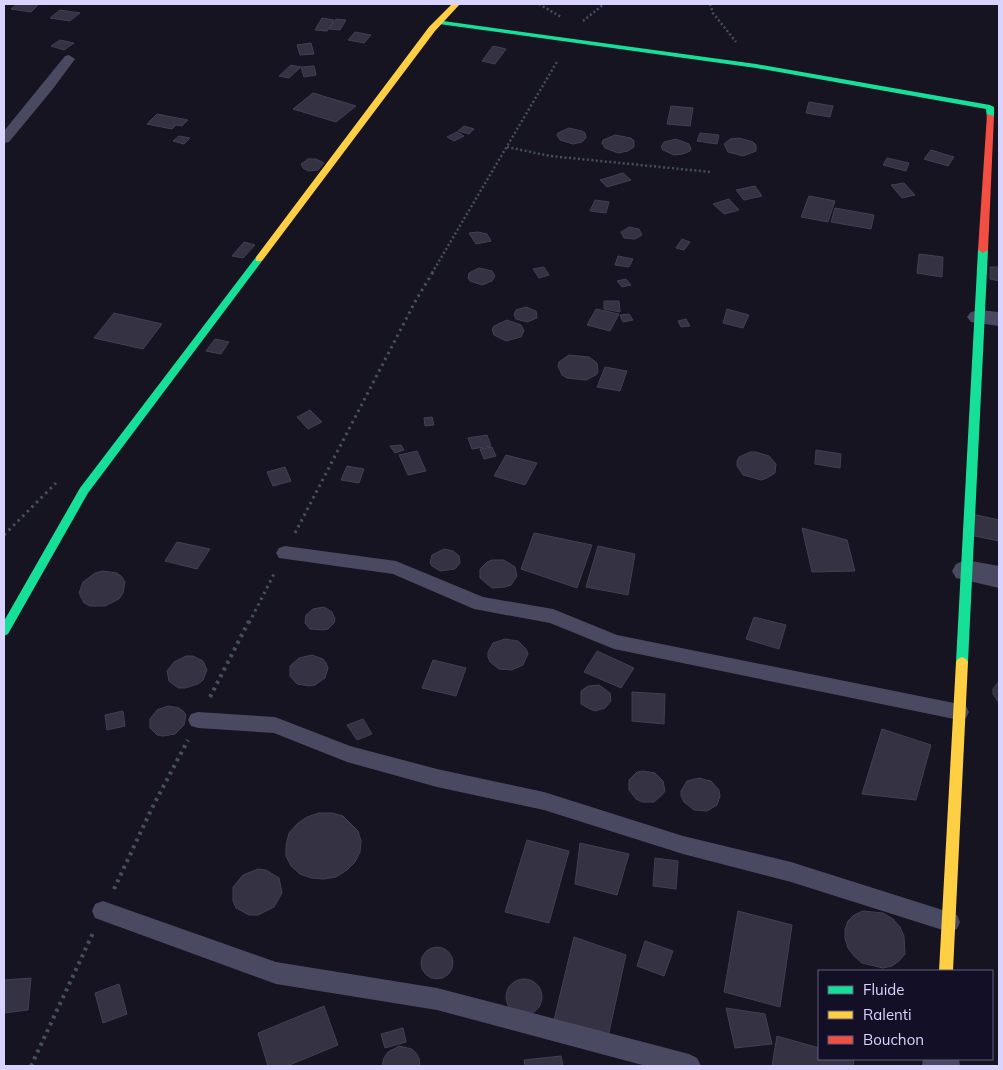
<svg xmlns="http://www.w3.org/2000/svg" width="1003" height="1070" font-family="Mulish,sans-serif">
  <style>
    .building { fill: #343243; stroke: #433f54 }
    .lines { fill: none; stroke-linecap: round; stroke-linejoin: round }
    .path-far2 { stroke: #44505f; stroke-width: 2.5; stroke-dasharray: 2 2.5; stroke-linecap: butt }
    .path-far1 { stroke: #44505f; stroke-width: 3; stroke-dasharray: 2.5 4; stroke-linecap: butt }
    .path { stroke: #44505f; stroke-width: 4; stroke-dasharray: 3 4.5; stroke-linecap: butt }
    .lane { fill: #4a4962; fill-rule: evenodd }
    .street { fill: #4a4962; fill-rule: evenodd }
    .fast { fill: #16e098; fill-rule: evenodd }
    .slow { fill: #ffcf43; fill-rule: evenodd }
    .jam { fill: #f24e42; fill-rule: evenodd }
  </style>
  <rect width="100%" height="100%" fill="#161421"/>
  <path class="building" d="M17 4H39L31 12 11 9Z
    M60 10 80 13 70 21 50 18Z
    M322 18 334 20 327 31 315 30Z
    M336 19 346 20 340 30 329 29Z
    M355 32 371 35 364 43 348 40Z
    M60 40 74 43 64 50 51 46Z
    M311 43 314 54 300 55 297 45Z
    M493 46 506 49 495 64 482 61Z
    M291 65 301 67 289 78 279 76Z
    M314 66 316 75 304 77 301 67Z
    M313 93 356 106 336 122 293 109Z
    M809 102 833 106 830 117 806 113Z
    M671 106 693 108 690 126 667 124Z
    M157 114 188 120 182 126 176 125 172 129 147 124Z
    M464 126 474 129 469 134 458 131Z
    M569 128 582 131 585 133 586 138 582 142 573 144 560 140 557 135 558 133Z
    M457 132 464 136 454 141 447 137Z
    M700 133 719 135 717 144 697 141Z
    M615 135 631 138 634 141V147L628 151 618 153 605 148 602 143 603 140Z
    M179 136 190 138 184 144 173 141Z
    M739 138 753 142 756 145V151L743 156 728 152 724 144 730 139Z
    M676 139 689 144 691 149 690 151 683 154 674 155 663 150 661 147 664 142Z
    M931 150 954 157 948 166 924 159Z
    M887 158 909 163 906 171 883 165Z
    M308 159H316L324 163 318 170 308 171 303 168 301 164Z
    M623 173 631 180 607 187 600 180Z
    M904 183 915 195 902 198 891 185Z
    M755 186 762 196 744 200 736 190Z
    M809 196 835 201 828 222 801 217Z
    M729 199 739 210 724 214 713 204Z
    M595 200 609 202 606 213 590 211Z
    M835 208 874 215 871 229 831 222Z
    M629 227 639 229 642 235 635 239 624 238 621 232Z
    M478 232 487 234 491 241 476 244 469 233Z
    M682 239 690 242 684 250 676 248Z
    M244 242 255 245 243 258 232 256Z
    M919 254 943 257 942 277 917 273Z
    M618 256 633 259 629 267 615 265Z
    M544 267 549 275 539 278 533 269Z
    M990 267H999V281L990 279Z
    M479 268 492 271 495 276 492 281 482 285 470 281 468 278 469 273Z
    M626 279 631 285 622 287 617 281Z
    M604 301H619L620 312 604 309Z
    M526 307 536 311 537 318 527 322 516 319 514 315 516 310Z
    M596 309 619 314 610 331 587 325Z
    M727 309 749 315 743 328 723 323Z
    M114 313 162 324 143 349 94 338Z
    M629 314 633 320 623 322 620 315Z
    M686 319 690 326 681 327 678 321Z
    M507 320 521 325 524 331 521 337 506 341 494 335 492 329 494 326Z
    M215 339 229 342 221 354 206 351Z
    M569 355 589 357 597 363 598 372 596 375 586 380 567 378 562 375 558 366 559 362Z
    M605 367 627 371 620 391 597 387Z
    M310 410 322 422 308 429 297 417Z
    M432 417 434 425 425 426 424 418Z
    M487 435 491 446 472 449 468 438Z
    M401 445 404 450 395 453 390 446Z
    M492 447 496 456 484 459 480 449Z
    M816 450 841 454 840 468 815 464Z
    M417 451 426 471 408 475 399 455Z
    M750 452H756L769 456 776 464 775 473 767 478 761 480 743 475 737 466V461L739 457Z
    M506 455 537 463 525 485 494 476Z
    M347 466 364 469 359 483 341 480Z
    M285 467 291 481 273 486 267 472Z
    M972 514 999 520V541L970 535Z
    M802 528 847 540 855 571 812 572Z
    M534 533 592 545 577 588 521 569Z
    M177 542 210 549 197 569 165 561Z
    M598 546 635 554 628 595 586 587Z
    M444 549 453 551 459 556 460 563 455 569 440 571 432 566 430 563 432 555Z
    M492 560H504L515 567 517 576 511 585 505 587 492 588 480 578V569L487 562Z
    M103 571 117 573 122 577 125 582 123 593 119 599 105 606H90L84 603 79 593 83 582 95 573Z
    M324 607 332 612 335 619 334 623 328 629 323 630 310 629 305 623 306 615 313 609Z
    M754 617 786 625 779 649 746 639Z
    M505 639 518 641 526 649 528 654 523 665 512 670 499 669 490 662 488 657V652L493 643Z
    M597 651 634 668 621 688 584 672Z
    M312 655 323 659 326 663 328 668 325 678 315 685 309 686 297 684 290 676V666L299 658Z
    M186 656H193L203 661 207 670 203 680 198 684 185 688H178L169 681 167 671 174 662Z
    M433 660 466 668 456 696 422 688Z
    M999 681V703L993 694V689Z
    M599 685 610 693 611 701 605 708 595 711 590 709 581 704V691L588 686Z
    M632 692 665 694 664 724 632 721Z
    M168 706 179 708 183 711 186 715 184 725 175 734 163 736 157 735 150 728V719L157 710Z
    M123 711 125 726 107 730 105 715Z
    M363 719 372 734 357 740 347 725Z
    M882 729 931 745 916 800 862 794Z
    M643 771 655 773 663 781 665 791 662 795 654 802H642L636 799 629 790V780L637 772Z
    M699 778 711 781 719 790 720 796 717 805 707 811 694 810 684 802 681 796V791L687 781Z
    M319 813H332L343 816 358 831 361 841 360 852 355 862 347 870 336 877 324 879 311 878 300 874 291 866 286 856V845L289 833 297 824 307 817Z
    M527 840 569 851 549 923 505 912Z
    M580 843 629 854 617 895 575 884Z
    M655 858 678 861 676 889 653 886Z
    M258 869 266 870 279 878 282 893 274 907 258 915H249L236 908 233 901V887L243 875Z
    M738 911 792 925 780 1007 724 992Z
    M863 911 883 913 893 919 900 927 904 936 905 954 899 961 892 966 883 968 862 963 854 956 848 948 845 938V929L848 921 854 915Z
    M574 937 626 955 608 1037 553 1024Z
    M645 941 673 951 664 976 637 966Z
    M421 963a16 16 0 1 1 32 0a16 16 0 1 1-32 0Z
    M31 978 28 1010 4 1013V980Z
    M506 997a18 18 0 1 1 36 0a18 18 0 1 1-36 0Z
    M119 984 127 1014 103 1023 95 993Z
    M324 1006 338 1045 287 1066H268L258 1033Z
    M726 1008 765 1014 772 1044 735 1048Z
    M403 1028 406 1042 385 1048 381 1034Z
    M777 1036 819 1048V1059H854L853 1066H772Z
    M399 1046 412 1049 416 1053 419 1058 420 1066H382L384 1058 388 1052Z
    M561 1056 563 1066H525L524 1060Z"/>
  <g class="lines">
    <path class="path-far2" d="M539 4 561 17
      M710 4 713 13 736 42
      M583 21 604 4
      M507 147 550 156 711 172
      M432 273 558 60"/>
    <path class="path-far1" d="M295 533 416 300 433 272
      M4 535 56 483
      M249 623 275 572"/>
    <path class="path" d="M210 697 249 621
      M114 889 152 808 188 740
      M31 1066 93 933"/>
    <path class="lane" d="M69 55 75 59 52 90 9 142 4 143V131L65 56Z
      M285 546 396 561 483 597 553 609 617 635 959 704 966 706 969 712 966 718 959 720 614 649 550 623 474 609 393 574 279 558 276 553 279 548Z
      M198 712 275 717 350 746 437 769 544 792 683 836 791 862 949 912 957 915 960 922 957 929 949 932 791 882 683 854 544 810 437 787 347 762 274 733 198 728 191 726 188 720 191 714Z
      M103 901 276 962 437 988 689 1054 697 1058 701 1066H646L437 1010 276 984 95 918 92 911 95 904Z"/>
    <path class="street" d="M979 310 999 312V326L971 322 967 317 971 312Z
      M966 560 999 566V588L956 578 952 571 956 564Z
      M923 1059H959L960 1066H922Z"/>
    <path class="fast" d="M436 20 756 64 990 105 994 107V116L987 118 986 109 756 68 439 24H436Z
      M983 247 988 250 968 662 966 665 962 667 958 665 956 662 978 250Z
      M259 256 262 257V261L88 493 8 634 4 636V621L80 488 256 257Z"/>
    <path class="slow" d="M452 4H460L435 31 262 261H256V257L429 27Z
      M962 657 966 659 968 662 953 971H939L956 662 958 659Z"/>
    <path class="jam" d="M987 114 994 116 988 250 983 253 978 250Z"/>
  </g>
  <rect width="1003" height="1070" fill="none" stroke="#d9d4ff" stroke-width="10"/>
  <rect x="818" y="970" width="175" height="90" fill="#130f26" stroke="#625e7d"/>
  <rect x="828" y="986" width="25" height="8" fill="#16e098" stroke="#625e7d"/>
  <text x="863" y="995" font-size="15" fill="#d9d4ff">Fluide</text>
  <rect x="828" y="1011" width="25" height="8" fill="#ffcf43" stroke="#625e7d"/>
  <text x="863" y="1020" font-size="15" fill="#d9d4ff">Ralenti</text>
  <rect x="828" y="1036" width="25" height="8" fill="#f24e42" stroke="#625e7d"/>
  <text x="863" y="1045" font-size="15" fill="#d9d4ff">Bouchon</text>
</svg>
